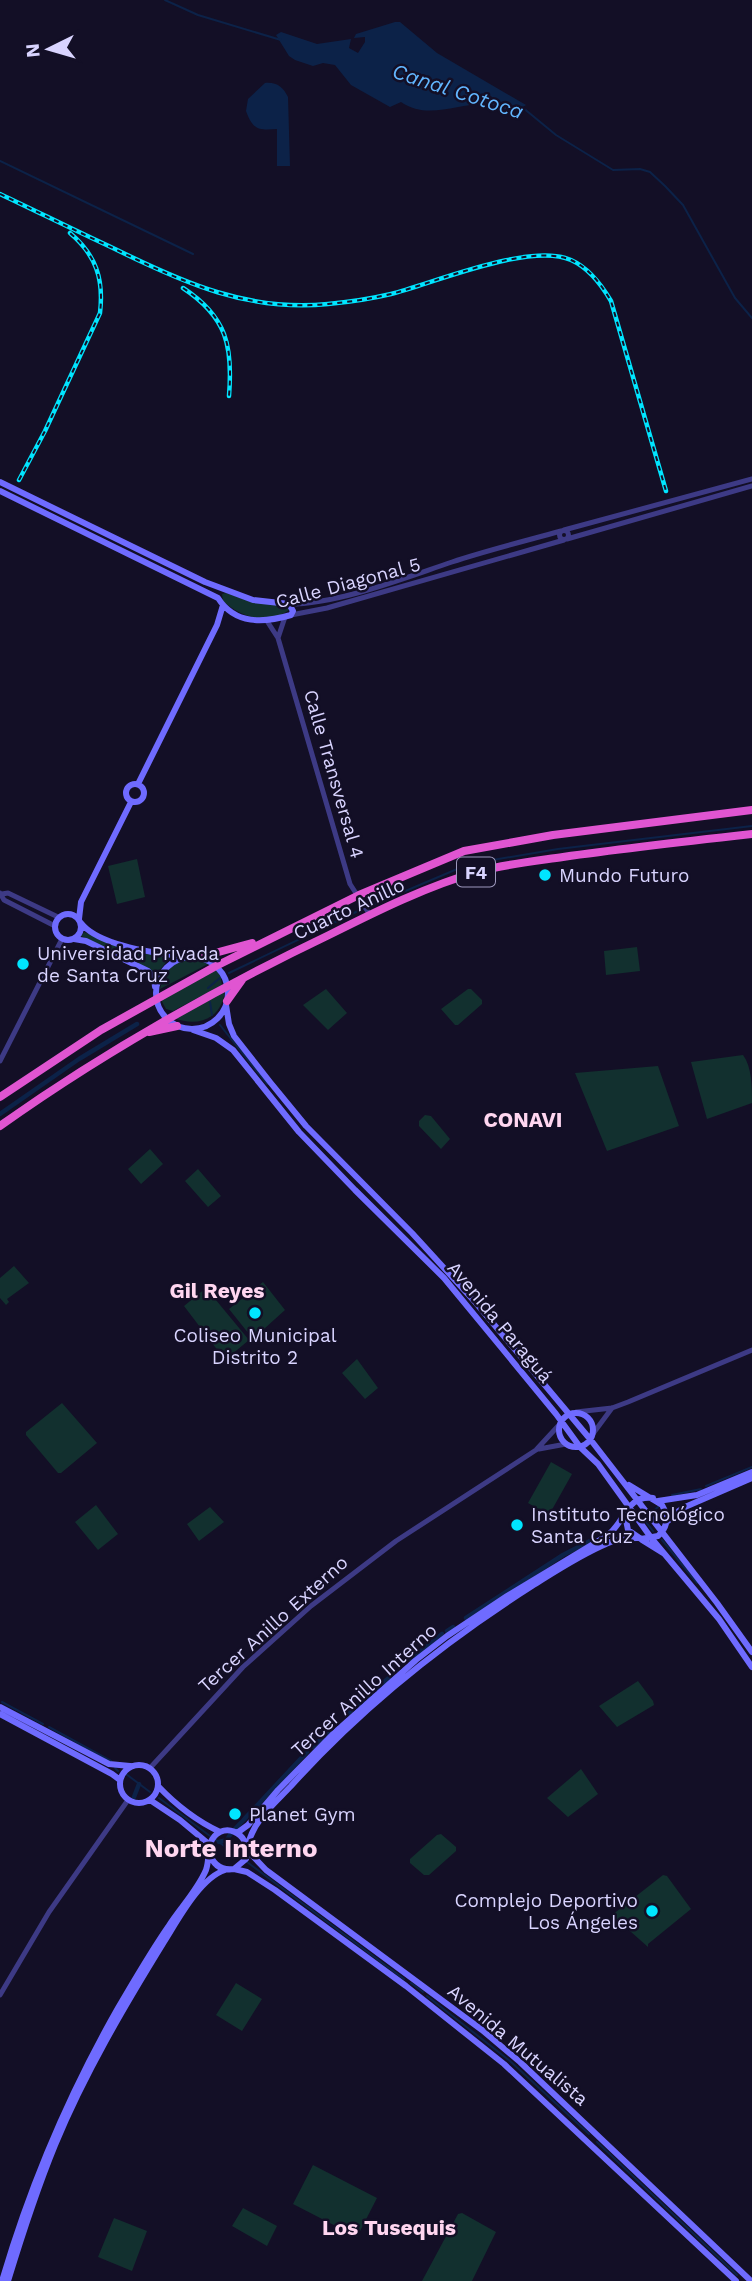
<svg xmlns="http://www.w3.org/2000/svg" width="752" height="2281" font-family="'Work Sans',sans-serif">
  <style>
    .green { fill: #12302f }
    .water { fill: #0c2248 }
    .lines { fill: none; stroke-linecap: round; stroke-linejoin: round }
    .stream { stroke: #0c2248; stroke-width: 2 }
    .canal { stroke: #0c2248; stroke-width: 4.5 }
    .tertiary { stroke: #3d3a85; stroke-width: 5 }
    .secondary { stroke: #6f6bff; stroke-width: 6 }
    .trunk { stroke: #e055d1; stroke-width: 8 }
    .rail-casing { stroke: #00e5ff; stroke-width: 4.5 }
    .rail { stroke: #130f26; stroke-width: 2; stroke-dasharray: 5; stroke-linecap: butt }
    .poi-dot { fill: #00e5ff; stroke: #130f26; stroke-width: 2.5 }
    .labels { text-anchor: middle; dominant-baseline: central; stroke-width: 5; stroke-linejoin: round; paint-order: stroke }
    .shield { fill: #130f26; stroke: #9e99be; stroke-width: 2 }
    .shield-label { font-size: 18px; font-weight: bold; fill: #d9d4ff }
    .street-label { font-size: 19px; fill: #d9d4ff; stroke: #130f26 }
    .poi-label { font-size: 19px; fill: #d9d4ff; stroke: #130f26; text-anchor: start }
    .water-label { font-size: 21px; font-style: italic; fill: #62b6ff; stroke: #130f26 }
    .neighbourhood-label { font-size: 21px; font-weight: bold; fill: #ffd6f0; stroke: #130f26 }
    .district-label { font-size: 26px; font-weight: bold; fill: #ffd6f0; stroke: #130f26 }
  </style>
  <rect width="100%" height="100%" fill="#130f26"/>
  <path class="green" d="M226 593 252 602 288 606 289 610C268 626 240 617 223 601L222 594Z
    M137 859 145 897 117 904 108 866Z
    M84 932 96 937 171 956 156 975 132 959 81 936Z
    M637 947 640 971 606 975 604 951Z
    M188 958H197L210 963 160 989C164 973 171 963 188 958Z
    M209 971H216L220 974 222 985 173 1011 166 1009 161 1000Z
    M225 989C223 1018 199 1028 174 1018Z
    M326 989 347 1013 328 1030 303 1005Z
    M468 989H471L482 1000V1004L458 1025H455L441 1009Z
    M743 1055C752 1067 752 1087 752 1103L707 1119 691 1062Z
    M658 1066 679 1126 607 1151 575 1073Z
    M425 1115 431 1116 450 1139 441 1149 419 1126V1121Z
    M150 1149 163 1164 141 1184 128 1169Z
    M198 1169 221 1196 208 1207 185 1181Z
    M14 1266 29 1283 7 1299 9 1302 6 1305 0 1298V1278Z
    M263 1282 285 1310 253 1339 229 1309Z
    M206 1288 249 1340 225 1360 184 1306Z
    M357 1359 378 1388 365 1399 342 1373Z
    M62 1403 97 1443 61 1473H58L26 1435V1432Z
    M551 1462 572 1474 549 1515 528 1503Z
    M96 1505 118 1534 98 1550 75 1522Z
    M210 1507 224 1522 199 1541 187 1524Z
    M638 1681 653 1701 654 1705 617 1727 599 1706Z
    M581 1769 598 1794 568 1817 547 1798Z
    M441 1834 456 1847V1851L429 1875H424L410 1863V1859L437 1835Z
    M663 1875 667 1876 691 1909 648 1944V1947L612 1915Z
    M236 1983 262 1999 242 2031 216 2015Z
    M313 2165 377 2198 357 2237 293 2204Z
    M243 2208 277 2226 267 2246 232 2226Z
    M462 2213 496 2232 472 2281H422L458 2214Z
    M114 2218 147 2231 132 2271 98 2257Z"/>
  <path class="water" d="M395 22H400L437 53 526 105C507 118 501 104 484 104 456 104 427 120 401 102L390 107 351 85 335 65 323 63 313 66 295 60 289 56 276 35 281 32 317 44 351 39 349 48 358 53 365 42V37L354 38 356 34Z
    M265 83C277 82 283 87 288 97L290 166H277V129C260 130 253 131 246 111L248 99Z"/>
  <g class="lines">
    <path class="stream" d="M165 0 198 15 281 40
      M522 107 556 135 613 170 640 169 650 172 665 186 683 205 735 298 752 318
      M0 161 193 254
      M229 973 356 912 469 864 558 849 752 826
      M208 988 221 977
      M210 1002 212 1015
      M220 1025 267 1084
      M706 1486 752 1467
      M672 1495 701 1489
      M652 1512 658 1507
      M646 1517V1522L653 1531
      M662 1540 697 1583
      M394 1673 397 1671
      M2 1702 43 1724
      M49 1727 111 1761
      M115 1768 118 1771
      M126 1774 150 1792
      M159 1798 210 1836
      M216 1840 242 1859
      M247 1862 404 1979
      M411 1983 423 1992
      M427 1996 510 2061 589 2134
      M597 2142 737 2275"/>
    <path class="canal" d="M0 1114 79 1059 137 1024
      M466 1618 563 1555 592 1540
      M447 1631 453 1627
      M411 1659 442 1634
      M384 1682 391 1676
      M374 1690 381 1685
      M346 1715 371 1694
      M313 1747 329 1731
      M134 1797 139 1784
      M235 1829 307 1752
      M219 1842 227 1840 231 1833"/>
    <path class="tertiary" d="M564 530 752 479
      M559.5 535a4.5 4.5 0 1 1 9 0a4.5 4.5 0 1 1-9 0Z
      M567 539 752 486
      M289 604C339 604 404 578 452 562 488 550 525 541 561 531
      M291 615 327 608 564 540
      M267 621 278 638 350 884 370 915
      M278 638 285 617
      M0 893 4 900 55 926
      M2 894 8 893 58 917
      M0 1061 62 939
      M576 1412 612 1408 628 1402 752 1350
      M592 1435 612 1408
      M539 1449 566 1444
      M150 1768 243 1667 311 1606 396 1541 536 1450 559 1425
      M0 1995 49 1912 128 1800"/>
    <path class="secondary" d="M0 482 205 582 253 600 289 604 293 611 291 615C264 623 235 625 218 598L0 491
      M126 793a9 9 0 1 1 18 0a9 9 0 1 1-18 0Z
      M138 784 217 625 223 605
      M55 927a13 13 0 1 1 26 0a13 13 0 1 1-26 0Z
      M79 919 81 902 131 802
      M81 923C98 945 154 953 181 956
      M74 939 86 941 148 971 154 978 155 987
      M156 993a36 36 0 1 1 72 0a36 36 0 1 1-72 0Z
      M226 1005 229 1024 234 1036 270 1082 306 1126 412 1233 476 1303 590 1439 717 1603 752 1652
      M193 1030 216 1038 233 1050 299 1132 355 1190 444 1278 556 1414 580 1447 598 1464 652 1539 719 1619 752 1667
      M559 1430a17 17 0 1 1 34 0a17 17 0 1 1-34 0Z
      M658 1501 697 1495 752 1472
      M625 1515 628 1530 641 1539 658 1536C668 1527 669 1517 662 1505L629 1485
      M668 1521 677 1512 685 1507 752 1478
      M642 1540 663 1553
      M0 1707 109 1764 130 1766
      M0 1714 112 1774 120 1780
      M120 1784a19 19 0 1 1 38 0a19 19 0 1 1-38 0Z
      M158 1786C176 1805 197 1821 220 1832
      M150 1800 180 1820 210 1845
      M237 1833 248 1825 278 1790 332 1735 416 1660 447 1636 507 1596 608 1535C625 1522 627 1494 653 1498
      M248 1845C253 1821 274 1804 291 1786 361 1708 444 1642 532 1586 556 1571 580 1555 606 1544 615 1539 626 1538 637 1538
      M248 1851 266 1870 482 2030 520 2062 751 2281
      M234 1869 247 1872 275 1890 406 1986 504 2064 736 2281
      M2 2281C30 2186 69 2094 118 2008 134 1981 150 1953 168 1927 180 1908 197 1891 206 1870 209 1861 208 1852 210 1844 219 1819 253 1831 246 1859L234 1869C221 1871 213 1865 209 1852
      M8 2281C22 2235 37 2189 55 2145 85 2073 124 2007 164 1942 178 1920 200 1878 225 1870"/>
    <path class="trunk" d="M190 956 215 953 252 943
      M227 1001 242 980
      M149 1032 177 1026
      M0 1097 101 1030 216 966 359 895 464 851 553 835 752 810
      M0 1126C104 1052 214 990 329 935 377 911 427 886 480 871 507 864 535 861 563 857 626 848 689 841 752 834"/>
    <g class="rail-casing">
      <path id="rail" d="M0 194C38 212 76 231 115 249 184 283 249 312 328 304 349 302 370 299 391 294 434 283 530 242 571 260 589 268 601 284 611 301L666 491
        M183 288C227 317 233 346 229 396
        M19 480 45 431 100 313C104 279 96 255 70 233"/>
    </g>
    <use href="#rail" class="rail"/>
  </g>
  <g class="poi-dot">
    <circle cx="545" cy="875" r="7"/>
    <circle cx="23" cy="964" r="7"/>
    <circle cx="255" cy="1313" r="7"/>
    <circle cx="517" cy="1525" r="7"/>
    <circle cx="235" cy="1814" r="7"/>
    <circle cx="652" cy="1911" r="7"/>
  </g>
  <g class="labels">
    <rect class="shield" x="457" y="857.5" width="38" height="29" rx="5"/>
    <g class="shield-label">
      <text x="476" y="872">F4</text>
    </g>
    <g class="street-label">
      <text transform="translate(348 583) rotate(-15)">Calle Diagonal 5</text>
      <text transform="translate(334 774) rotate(74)">Calle Transversal 4</text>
      <text transform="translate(349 909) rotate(-25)">Cuarto Anillo</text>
      <text transform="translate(500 1322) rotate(50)">Avenida Paraguá</text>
      <text transform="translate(273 1624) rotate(-42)">Tercer Anillo Externo</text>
      <text transform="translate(364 1690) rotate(-42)">Tercer Anillo Interno</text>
      <text transform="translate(518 2045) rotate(40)">Avenida Mutualista</text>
    </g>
    <g class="poi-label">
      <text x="559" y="875">Mundo Futuro</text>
      <text x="37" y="953">Universidad Privada<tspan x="37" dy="22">de Santa Cruz</tspan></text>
      <text x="255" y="1335" text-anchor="middle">Coliseo Municipal<tspan x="255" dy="22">Distrito 2</tspan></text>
      <text x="531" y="1514">Instituto Tecnológico<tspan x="531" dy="22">Santa Cruz</tspan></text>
      <text x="249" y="1814">Planet Gym</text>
      <text x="638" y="1900" text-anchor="end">Complejo Deportivo<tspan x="638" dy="22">Los Ángeles</tspan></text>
    </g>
    <g class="water-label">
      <text transform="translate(458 91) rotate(18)">Canal Cotoca</text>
    </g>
    <g class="neighbourhood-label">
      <text x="523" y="1119">CONAVI</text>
      <text x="217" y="1290">Gil Reyes</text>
      <text x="389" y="2227">Los Tusequis</text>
    </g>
    <g class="district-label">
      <text x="231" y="1848">Norte Interno</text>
    </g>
  </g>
  <g transform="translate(49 49) rotate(265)" stroke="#130f26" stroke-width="5" paint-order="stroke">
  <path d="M0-5L12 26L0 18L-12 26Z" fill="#d9d4ff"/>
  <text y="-10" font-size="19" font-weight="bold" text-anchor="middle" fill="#d9d4ff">N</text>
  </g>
</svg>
